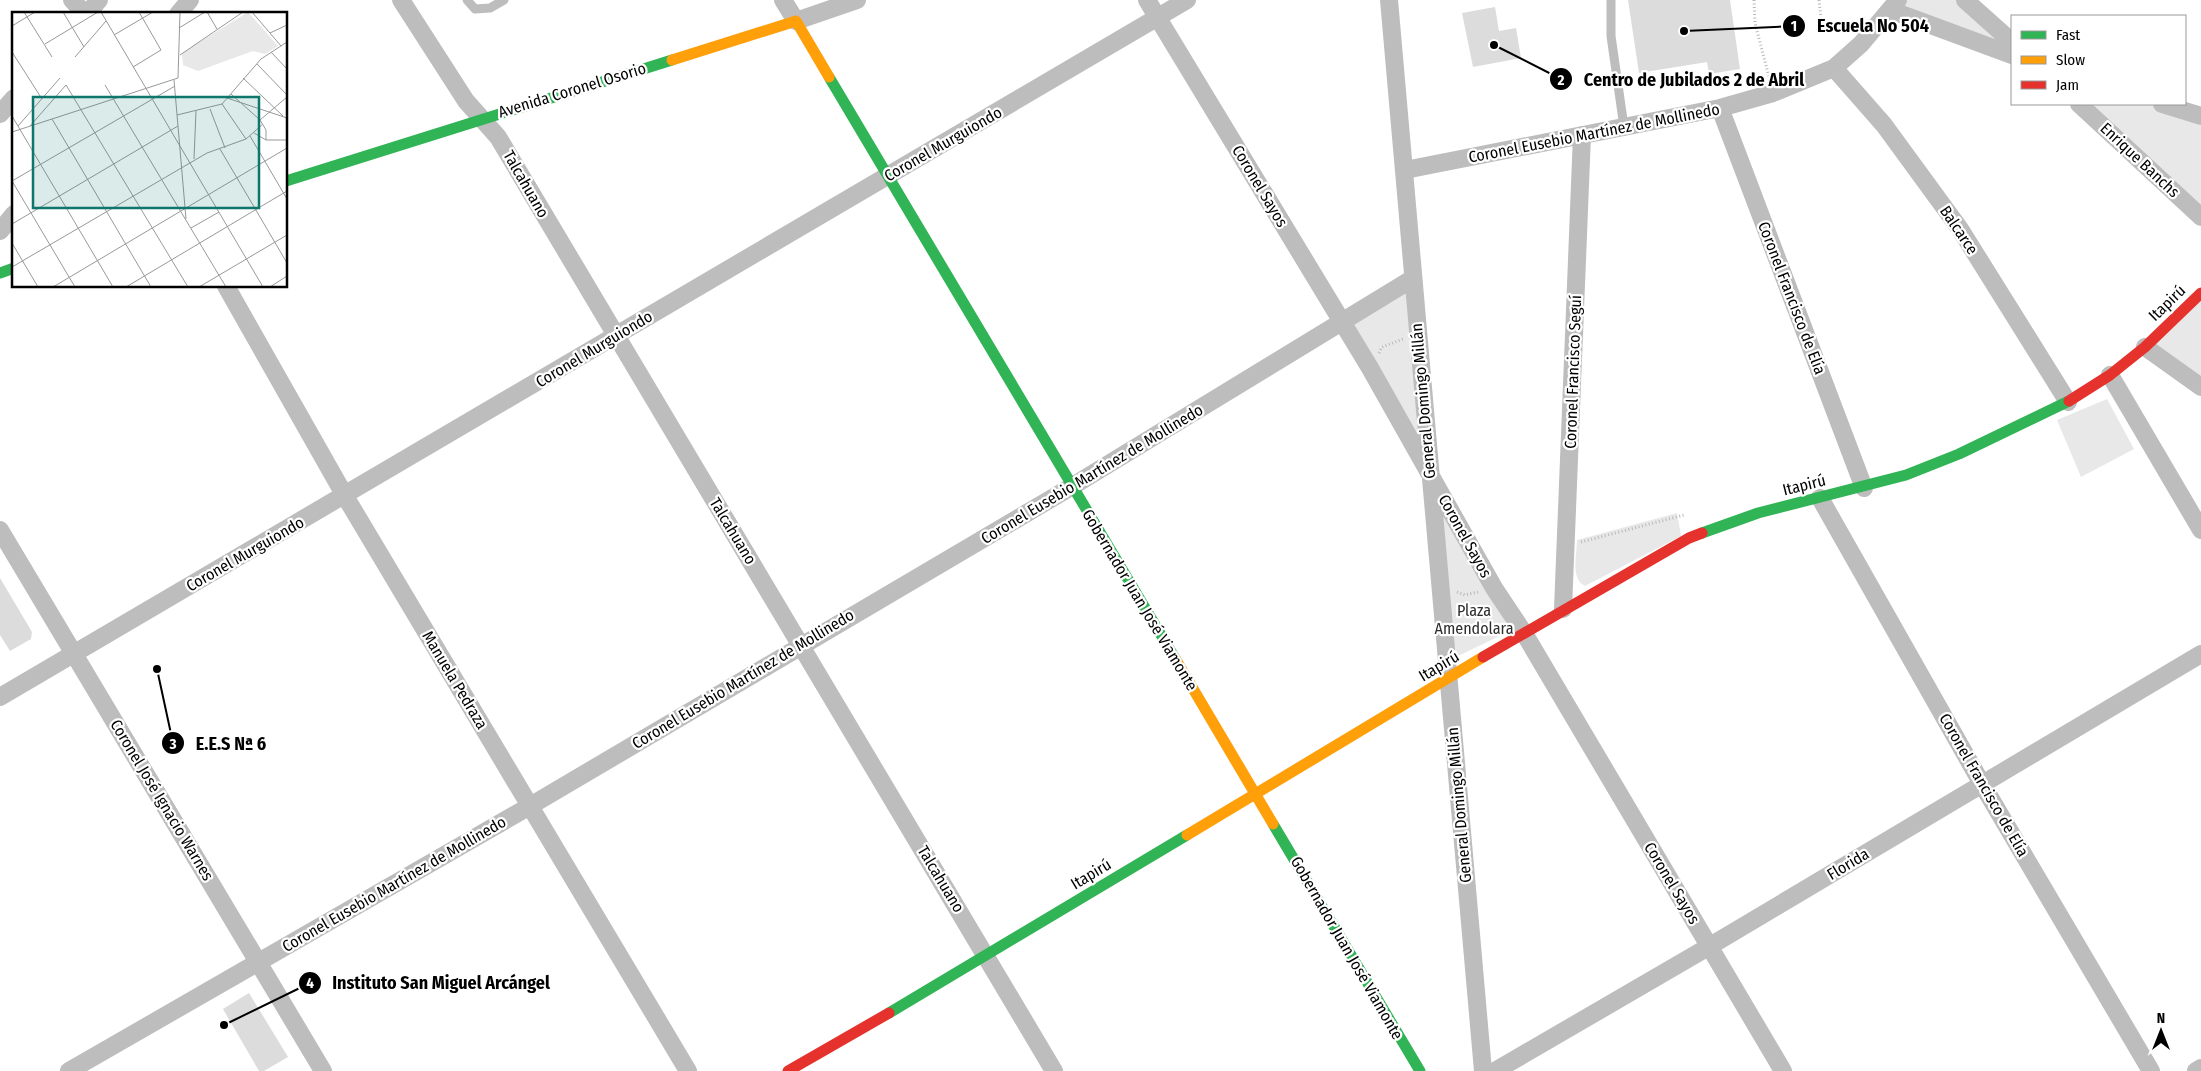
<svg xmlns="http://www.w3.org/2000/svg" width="2201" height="1071" font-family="'Fira Sans Condensed',sans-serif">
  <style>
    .green { fill: #e8e8e8 }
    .building { fill: #dcdcdc }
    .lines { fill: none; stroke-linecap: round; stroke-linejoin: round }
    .path { stroke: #b8b8b8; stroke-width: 3; stroke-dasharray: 1 2.5; stroke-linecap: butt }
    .lane { stroke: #bdbdbd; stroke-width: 9 }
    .street { stroke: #bdbdbd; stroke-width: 18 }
    .fast { stroke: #30b455; stroke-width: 11 }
    .slow { stroke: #ff9f0a; stroke-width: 11 }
    .jam { stroke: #e5322d; stroke-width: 11 }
    .labels { text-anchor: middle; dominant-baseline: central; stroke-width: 4.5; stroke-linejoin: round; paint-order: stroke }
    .street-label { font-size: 16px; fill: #000; stroke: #fff }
    .park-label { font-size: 16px; fill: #2d2d2d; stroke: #fff }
    .inset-road { fill: none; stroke: #999; stroke-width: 1 }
    .view { fill: #0f766e; fill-opacity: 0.15; stroke: #0f766e; stroke-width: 2.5 }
    .inset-edge { fill: none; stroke: #000; stroke-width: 2.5 }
    .leader { fill: none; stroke: #000; stroke-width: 2 }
    .callout-dot { fill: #000; stroke: #fff; stroke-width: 2 }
    .mark-label { font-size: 15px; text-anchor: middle; font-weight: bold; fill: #fff }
    .callout-label { font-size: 18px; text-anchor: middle; font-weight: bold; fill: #000; stroke: #fff; stroke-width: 4.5; stroke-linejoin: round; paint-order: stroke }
  </style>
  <rect width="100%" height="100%" fill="#fff"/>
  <path class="green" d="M1898 0H1965L2012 55 1890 10Z
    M2079 104H2162L2201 116V217Z
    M1412 279 1429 471 1510 631 1452 659 1429 471 1343 322Z
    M2201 293V387L2145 347Z
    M2107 399 2134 449 2081 477 2057 420Z
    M1677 513 1681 536 1585 586C1570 579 1577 555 1577 540Z"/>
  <path class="building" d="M1628 0H1730L1740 69 1709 74 1707 62 1639 73Z
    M1495 7 1499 31 1516 28 1521 58 1473 67 1462 13Z
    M0 578 32 632 31 639 10 651 0 635Z
    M249 993 288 1057 264 1071H259L223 1009Z"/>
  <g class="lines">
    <path class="path" d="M1754 0 1755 23 1769 77
      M1819 0 1821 19
      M1379 353 1382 347 1403 339
      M1581 542 1684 515
      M1457 592 1465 595 1478 592"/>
    <path class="lane" d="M467 0 475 9 490 8 504 0
      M1611 0V36L1624 127"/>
    <path class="street" d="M72 0 85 14
      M401 0 466 101 498 137 1054 1071
      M783 0 796 21 857 0
      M1147 0 1370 368 1494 588 1524 633 1783 1071
      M1389 0 1483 1071
      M1965 0 2012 42
      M1890 10 2012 55
      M87 14 99 0
      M178 14 190 0
      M1834 68 1884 125 1960 229 2068 402
      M2079 104 2201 217
      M2162 104 2201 116
      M1720 108 1864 488
      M0 114 14 98
      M1405 170 1720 108 1773 93 1834 68 1861 44 1898 0
      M0 231 14 214
      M226 286 345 496 688 1071
      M2145 347 2201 387
      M2110 375 2201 530
      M1820 498 1982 784 2151 1071
      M0 530 323 1071
      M1563 609 1582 135
      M0 697 1187 0
      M69 1071 530 806 1071 487 1412 279
      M1495 1071 1710 946 2201 654
      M2196 1071 2201 1068"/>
    <path class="fast" d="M829 77 1176 660
      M286 181 672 60
      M0 273 14 268
      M1702 533 1758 513 1906 475 1959 454 2069 401
      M1273 824 1420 1071
      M889 1013 1187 835"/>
    <path class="slow" d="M672 60 796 21 829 77
      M1176 660 1273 824
      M1187 835 1483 657"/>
    <path class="jam" d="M2069 401 2110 375 2145 347 2201 293
      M1483 657 1689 538 1702 533
      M788 1071 889 1013"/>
  </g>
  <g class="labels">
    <g class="street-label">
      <text transform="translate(572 90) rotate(-17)">Avenida Coronel Osorio</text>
      <text transform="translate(1594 133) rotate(-11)">Coronel Eusebio Martínez de Mollinedo</text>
      <text transform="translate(943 144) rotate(-30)">Coronel Murguiondo</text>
      <text transform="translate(2140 160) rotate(43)">Enrique Banchs</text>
      <text transform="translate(526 184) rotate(60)">Talcahuano</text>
      <text transform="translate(1260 186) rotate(59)">Coronel Sayos</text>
      <text transform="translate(1959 230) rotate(56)">Balcarce</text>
      <text transform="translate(1792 298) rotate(69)">Coronel Francisco de Elía</text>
      <text transform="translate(2167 303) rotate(-44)">Itapirú</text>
      <text transform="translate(594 349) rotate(-31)">Coronel Murguiondo</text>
      <text transform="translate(1573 372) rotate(-88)">Coronel Francisco Seguí</text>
      <text transform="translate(1423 401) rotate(-95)">General Domingo Millán</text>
      <text transform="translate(1092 474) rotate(-31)">Coronel Eusebio Martínez de Mollinedo</text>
      <text transform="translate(1804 485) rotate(-14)">Itapirú</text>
      <text transform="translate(733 531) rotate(59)">Talcahuano</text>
      <text transform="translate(1465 536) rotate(61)">Coronel Sayos</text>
      <text transform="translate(245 554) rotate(-30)">Coronel Murguiondo</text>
      <text transform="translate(1140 600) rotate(59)">Gobernador Juan José Viamonte</text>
      <text transform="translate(1439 666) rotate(-31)">Itapirú</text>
      <text transform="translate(743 679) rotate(-31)">Coronel Eusebio Martínez de Mollinedo</text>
      <text transform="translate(455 680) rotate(59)">Manuela Pedraza</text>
      <text transform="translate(1984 785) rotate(60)">Coronel Francisco de Elía</text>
      <text transform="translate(162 800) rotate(59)">Coronel José Ignacio Warnes</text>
      <text transform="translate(1459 805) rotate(-95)">General Domingo Millán</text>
      <text transform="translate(1848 864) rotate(-31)">Florida</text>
      <text transform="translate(1091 874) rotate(-31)">Itapirú</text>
      <text transform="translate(941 879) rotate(59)">Talcahuano</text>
      <text transform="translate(1672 883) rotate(59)">Coronel Sayos</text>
      <text transform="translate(394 884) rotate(-30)">Coronel Eusebio Martínez de Mollinedo</text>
      <text transform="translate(1347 948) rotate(60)">Gobernador Juan José Viamonte</text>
    </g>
    <g class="park-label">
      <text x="1474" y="610">Plaza<tspan x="1474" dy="18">Amendolara</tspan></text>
    </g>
  </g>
  <g transform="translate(12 12)">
    <rect width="275" height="275" fill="#fff"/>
    <path d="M236 0 266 34 253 42 241 39 186 59 171 53 170 41Z" fill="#e8e8e8"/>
    <path class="inset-road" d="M12 0 40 45M51 0 72 35M89 0 251 275M195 0 205 17M240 0 269 34M0 14 23 0M167 16 193 0M258 21 275 13M102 23 141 0M33 32 86 0M0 40 30 87M259 40 275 57M168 43 231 0M63 45 94 9M245 52 275 83M121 55 149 38 127 0M231 66 271 104M162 68 174 207M93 73 214 275M219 82 248 108 254 118V128M215 86 275 106M210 92 234 127M198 97 213 136M165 103 210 92 249 47 275 30M0 104 101 275M40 107 139 275M248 108 275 85M6 114 48 66M18 114 54 73 176 275M0 120 166 66 168 0M242 121 254 128H275M238 124 275 187M208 137 275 251M182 147 184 99M0 169 163 74M0 169 63 275M0 212 166 114M179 216 207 200M0 231 26 275M0 255 195 141 234 127 251 112M41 275 275 136M114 275 275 179M187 275 275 223M258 275 275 264"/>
    <path class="view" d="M21 85H247V196H21Z"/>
    <rect width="275" height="275" class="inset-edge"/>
  </g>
  <path class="leader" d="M1684 31L1794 26M1494 45L1561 79M157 669L173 743M224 1025L310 983"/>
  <g class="callout-dot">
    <circle cx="1684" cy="31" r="5"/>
    <circle cx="1494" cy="45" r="5"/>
    <circle cx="157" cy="669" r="5"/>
    <circle cx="224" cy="1025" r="5"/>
    <circle cx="1794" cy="26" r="12"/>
    <circle cx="1561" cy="79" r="12"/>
    <circle cx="173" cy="743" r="12"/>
    <circle cx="310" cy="983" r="12"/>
  </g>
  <g class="mark-label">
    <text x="1794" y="31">1</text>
    <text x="1561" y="85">2</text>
    <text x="173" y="749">3</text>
    <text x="310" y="988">4</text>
  </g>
  <g class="callout-label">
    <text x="1873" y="32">Escuela No 504</text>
    <text x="1694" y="86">Centro de Jubilados 2 de Abril</text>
    <text x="231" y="750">E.E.S Nª 6</text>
    <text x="441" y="989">Instituto San Miguel Arcángel</text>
  </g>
  <rect x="2011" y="15" width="175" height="90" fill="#ffffff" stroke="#999999"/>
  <rect x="2021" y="31" width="25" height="8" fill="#30b455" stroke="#999999"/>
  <text x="2056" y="40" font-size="15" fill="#000000">Fast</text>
  <rect x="2021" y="56" width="25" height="8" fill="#ff9f0a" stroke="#999999"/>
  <text x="2056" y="65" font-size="15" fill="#000000">Slow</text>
  <rect x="2021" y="81" width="25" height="8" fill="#e5322d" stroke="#999999"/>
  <text x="2056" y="90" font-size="15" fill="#000000">Jam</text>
  <g transform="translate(2161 1031)" stroke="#ffffff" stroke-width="4" paint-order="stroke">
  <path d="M0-4L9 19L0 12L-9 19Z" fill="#000000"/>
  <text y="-8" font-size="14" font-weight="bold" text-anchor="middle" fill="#000000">N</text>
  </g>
</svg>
